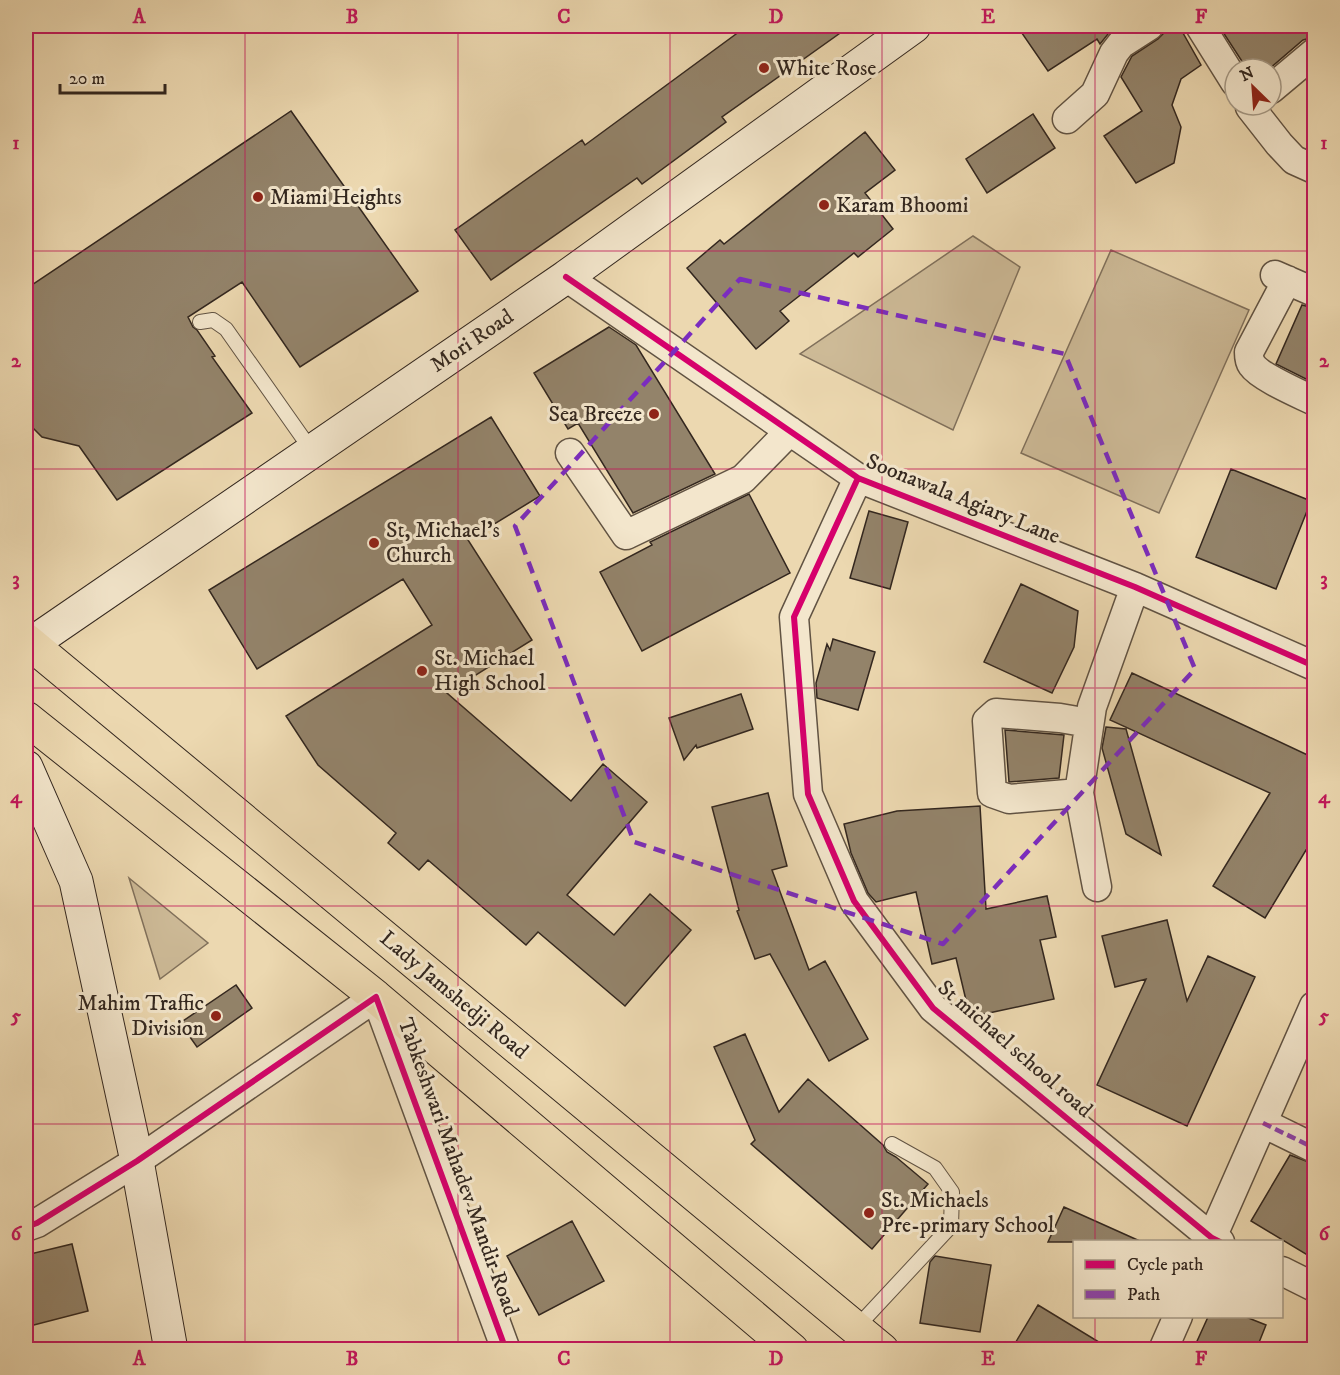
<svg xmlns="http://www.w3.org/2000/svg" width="1340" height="1375" font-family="'IM FELL DW Pica',serif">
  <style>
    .green { fill: #cdba97; stroke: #80705b; stroke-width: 1.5 }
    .building { fill: #93836a; stroke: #33271f; stroke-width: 1.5 }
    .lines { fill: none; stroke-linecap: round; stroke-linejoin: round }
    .lane-casing { stroke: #615343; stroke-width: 16 }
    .street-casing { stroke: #615343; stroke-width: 31 }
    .secondary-casing { stroke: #33271f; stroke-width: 35 }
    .primary-casing { stroke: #33271f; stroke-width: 35 }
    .lane { stroke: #f3e6cc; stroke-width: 14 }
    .street { stroke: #f3e6cc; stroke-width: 28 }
    .secondary { stroke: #f3e6cc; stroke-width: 33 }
    .primary { stroke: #ecd8b0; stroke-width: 33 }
    .quiet { stroke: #8e44ad; stroke-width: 4.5; stroke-dasharray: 9 4.5; stroke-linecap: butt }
    .cycleway-casing { stroke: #f3e6cc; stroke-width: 10 }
    .cycleway { stroke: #d6006c; stroke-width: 6 }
    .marked { fill: none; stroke: #7b2cbf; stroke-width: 4.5; stroke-dasharray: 12 8; stroke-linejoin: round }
    .grid { fill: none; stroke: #c2185b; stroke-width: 1.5; stroke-opacity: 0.55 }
    .poi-dot { fill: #8f2418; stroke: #f3e6cc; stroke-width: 2 }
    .labels { text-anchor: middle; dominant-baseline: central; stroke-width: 6; stroke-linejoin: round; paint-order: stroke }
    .poi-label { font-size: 22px; fill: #33271f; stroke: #f3e6cc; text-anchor: start }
    .street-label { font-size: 22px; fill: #33271f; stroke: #f3e6cc }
    .neatline { fill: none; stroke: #c2185b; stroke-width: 2 }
    .grid-label { font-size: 20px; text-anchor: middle; font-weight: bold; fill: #c2185b }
  </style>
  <rect width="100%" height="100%" fill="#ecd8b0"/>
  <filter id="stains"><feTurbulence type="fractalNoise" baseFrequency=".00333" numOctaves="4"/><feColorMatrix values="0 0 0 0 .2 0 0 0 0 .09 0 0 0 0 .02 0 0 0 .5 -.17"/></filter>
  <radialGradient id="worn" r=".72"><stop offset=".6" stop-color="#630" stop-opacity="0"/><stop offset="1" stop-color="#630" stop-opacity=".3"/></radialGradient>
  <path class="green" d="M973 236 1020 267 953 430 800 354Z
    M1111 250 1249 310 1159 513 1021 453Z
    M129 878 208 943 160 979Z"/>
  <path class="building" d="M747 26H850L722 117 726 122 642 184 637 178 491 280 455 230 582 140 585 145Z
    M1017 26H1119L1108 34 1100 44 1097 39 1048 71Z
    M1165 26H1179L1201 65 1181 79 1172 105 1181 127 1174 163 1136 183 1104 136 1142 111 1121 77 1132 56 1158 39 1164 33Z
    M1219 26H1314V37L1303 40 1269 69H1247Z
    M291 111 418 291 300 367 242 282 188 317 193 327 197 330 215 356 212 357 252 413 117 500 79 446 42 437 26 421V289Z
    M1033 114 1055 148 987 193 966 159Z
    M865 132 895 170 865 193 893 229 858 257 854 253 780 311 789 321 756 349 687 268 720 240 724 244Z
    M1302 305 1314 308V383L1276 364Z
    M609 327 636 345 715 474 633 513 578 423 568 429 534 373Z
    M491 417 540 496 468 540 532 640 447 693 571 801 603 764 647 802 567 895 614 935 650 894 691 930 625 1006 538 932 526 945 428 860 419 870 388 843 396 833 318 765 286 716 432 625 403 579 257 669 209 590Z
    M1231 469 1311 501 1276 589 1196 557Z
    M749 494 790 573 642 651 600 572 652 545 650 542Z
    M869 511 908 522 890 589 850 578Z
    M1021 584 1078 611 1074 647 1052 693 984 662Z
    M833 639 875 652 858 710 817 698 816 683 827 644 830 650Z
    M1132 673 1314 758V854L1306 850 1265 918 1213 886 1270 793 1110 720Z
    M741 694 753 729 697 748 696 745 684 760 669 718Z
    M1106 727 1126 729 1161 855 1126 834 1102 748Z
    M1005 730 1064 735 1059 778 1009 782Z
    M768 793 787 866 772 870 809 970 825 961 868 1039 829 1061 770 954 755 959 737 911 739 910 712 807Z
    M980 806 986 909 1047 896 1056 937 1040 940 1054 999 970 1017 956 958 932 964 916 892 876 902 868 893 851 853 844 824 897 811Z
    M1167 920 1187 1001 1208 956 1255 977 1187 1126 1097 1085 1146 979 1115 987 1102 936Z
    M236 985 252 1008 197 1047 180 1023Z
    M745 1034 779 1112 808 1079 883 1145 887 1152 896 1157 928 1184 872 1249 751 1144 755 1140 714 1047Z
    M1290 1155 1314 1164V1259L1251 1221Z
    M1064 1207 1142 1242H1048Z
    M572 1221 604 1281 539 1315 507 1256Z
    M72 1244 88 1311 26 1327V1255Z
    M935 1256 991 1265 980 1332 920 1323 930 1262Z
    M1038 1305 1112 1350H1011Z
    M1208 1317H1246L1266 1325 1256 1350H1193Z"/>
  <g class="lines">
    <g class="lane-casing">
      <path id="lane" d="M200 322 213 320 226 329 312 451
        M856 1328 951 1226 952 1192 935 1168 892 1144"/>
    </g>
    <g class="street-casing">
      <path id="street" d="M1200 26 1235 82
        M1271 89 1314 53
        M1252 105 1250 107 1279 144 1294 160 1314 169
        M1067 119 1095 94 1114 53 1121 44 1149 26
        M1275 275 1314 292
        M566 277 858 478 1135 587 1314 666
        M1287 280 1249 352C1249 356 1249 361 1252 365 1260 377 1300 394 1314 401
        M570 453 626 535 743 479 790 431
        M858 478 794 617 808 794 854 901 933 1008 1212 1238 1220 1242
        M1079 793 1009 799 992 793 987 721 996 713 1060 718 1089 723
        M1097 887 1079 793 1092 707 1135 587
        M1263 1123 1314 1148
        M26 1227 37 1223 137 1161 376 997 506 1350
        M1210 1242 1314 1006
        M1282 1271 1314 1287
        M1163 1350 1178 1316"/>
    </g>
    <g class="secondary-casing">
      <path id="secondary" d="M26 650 31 644 566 277 914 26
        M26 767 76 881 137 1161 171 1350"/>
    </g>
    <g class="primary-casing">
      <path id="primary" d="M26 640 882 1350
        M26 718 376 997 792 1350"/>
    </g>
    <use href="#lane" class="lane"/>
    <use href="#street" class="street"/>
    <use href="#secondary" class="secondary"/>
    <use href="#primary" class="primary"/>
    <path class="quiet" d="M1263 1123 1314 1148"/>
    <g class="cycleway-casing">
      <path id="cycleway" d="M566 277 858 478 1135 587 1314 666
        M858 478 794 617 808 794 854 901 933 1008 1212 1238 1220 1242
        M26 1227 37 1223 137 1161 376 997 506 1350"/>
    </g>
    <use href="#cycleway" class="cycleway"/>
  </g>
  <path class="marked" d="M740 279 1065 354 1195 669 943 944 634 842 515 526Z"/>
  <path class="grid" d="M245 26V1350M458 26V1350M670 26V1350M882 26V1350M1095 26V1242M26 251H1314M26 469H1314M26 688H1314M26 906H1314M26 1124H1314M1095 1316V1350"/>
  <g class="poi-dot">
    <circle cx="764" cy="68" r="6"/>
    <circle cx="258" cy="197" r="6"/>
    <circle cx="824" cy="205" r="6"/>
    <circle cx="654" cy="414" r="6"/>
    <circle cx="374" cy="543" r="6"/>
    <circle cx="422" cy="671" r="6"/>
    <circle cx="216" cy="1016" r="6"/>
    <circle cx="869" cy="1213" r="6"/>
  </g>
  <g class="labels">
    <g class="poi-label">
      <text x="776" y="68">White Rose</text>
      <text x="270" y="197">Miami Heights</text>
      <text x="836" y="205">Karam Bhoomi</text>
      <text x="642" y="414" text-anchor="end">Sea Breeze</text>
      <text x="386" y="530">St, Michael's<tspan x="386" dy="25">Church</tspan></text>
      <text x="434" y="658">St. Michael<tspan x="434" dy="25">High School</tspan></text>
      <text x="204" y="1003" text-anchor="end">Mahim Traffic<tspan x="204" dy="25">Division</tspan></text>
      <text x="881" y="1200">St. Michaels<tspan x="881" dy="25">Pre-primary School</tspan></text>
    </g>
    <g class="street-label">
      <text transform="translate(472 341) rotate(-34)">Mori Road</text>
      <text transform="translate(963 499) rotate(22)">Soonawala Agiary Lane</text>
      <text transform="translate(454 995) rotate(40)">Lady Jamshedji Road</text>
      <text transform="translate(1015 1049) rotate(41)">St michael school road</text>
      <text transform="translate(458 1167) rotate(70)">Tabkeshwari Mahadev Mandir Road</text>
    </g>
  </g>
  <rect width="1340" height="1375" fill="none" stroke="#ecd8b0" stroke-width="66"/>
  <rect x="1073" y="1240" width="210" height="78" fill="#f3e6cc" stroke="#a69a87" stroke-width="1.5"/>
  <rect x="1085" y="1260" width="30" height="9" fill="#d6006c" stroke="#a69a87" stroke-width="1.5"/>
  <text x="1127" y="1270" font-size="18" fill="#33271f">Cycle path</text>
  <rect x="1085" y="1290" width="30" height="9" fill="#8e44ad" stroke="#a69a87" stroke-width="1.5"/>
  <text x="1127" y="1300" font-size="18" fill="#33271f">Path</text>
  <g transform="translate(1253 87) rotate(335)"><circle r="28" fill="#f3e6cc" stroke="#a69a87" stroke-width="1.5"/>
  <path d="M0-4.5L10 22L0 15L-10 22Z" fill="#8f2418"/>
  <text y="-9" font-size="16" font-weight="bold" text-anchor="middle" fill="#33271f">N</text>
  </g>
  <path d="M60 84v9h105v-9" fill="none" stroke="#33271f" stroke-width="3"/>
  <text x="69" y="84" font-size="18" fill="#33271f" stroke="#f3e6cc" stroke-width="4.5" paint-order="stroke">20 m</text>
  <rect x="33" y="33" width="1274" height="1309" class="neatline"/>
  <g class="grid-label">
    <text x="139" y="23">A</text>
    <text x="352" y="23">B</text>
    <text x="564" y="23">C</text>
    <text x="776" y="23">D</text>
    <text x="988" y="23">E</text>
    <text x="1201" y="23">F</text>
    <text x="16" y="149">1</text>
    <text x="1324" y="149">1</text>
    <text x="16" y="367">2</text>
    <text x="1324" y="367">2</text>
    <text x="16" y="585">3</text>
    <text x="1324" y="585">3</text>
    <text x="16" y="803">4</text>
    <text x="1324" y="803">4</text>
    <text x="16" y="1022">5</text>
    <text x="1324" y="1022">5</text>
    <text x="16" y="1240">6</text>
    <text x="1324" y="1240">6</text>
    <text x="139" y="1365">A</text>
    <text x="352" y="1365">B</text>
    <text x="564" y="1365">C</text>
    <text x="776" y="1365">D</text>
    <text x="988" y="1365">E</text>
    <text x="1201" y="1365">F</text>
  </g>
  <rect width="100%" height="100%" filter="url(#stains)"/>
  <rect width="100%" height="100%" fill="url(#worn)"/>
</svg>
